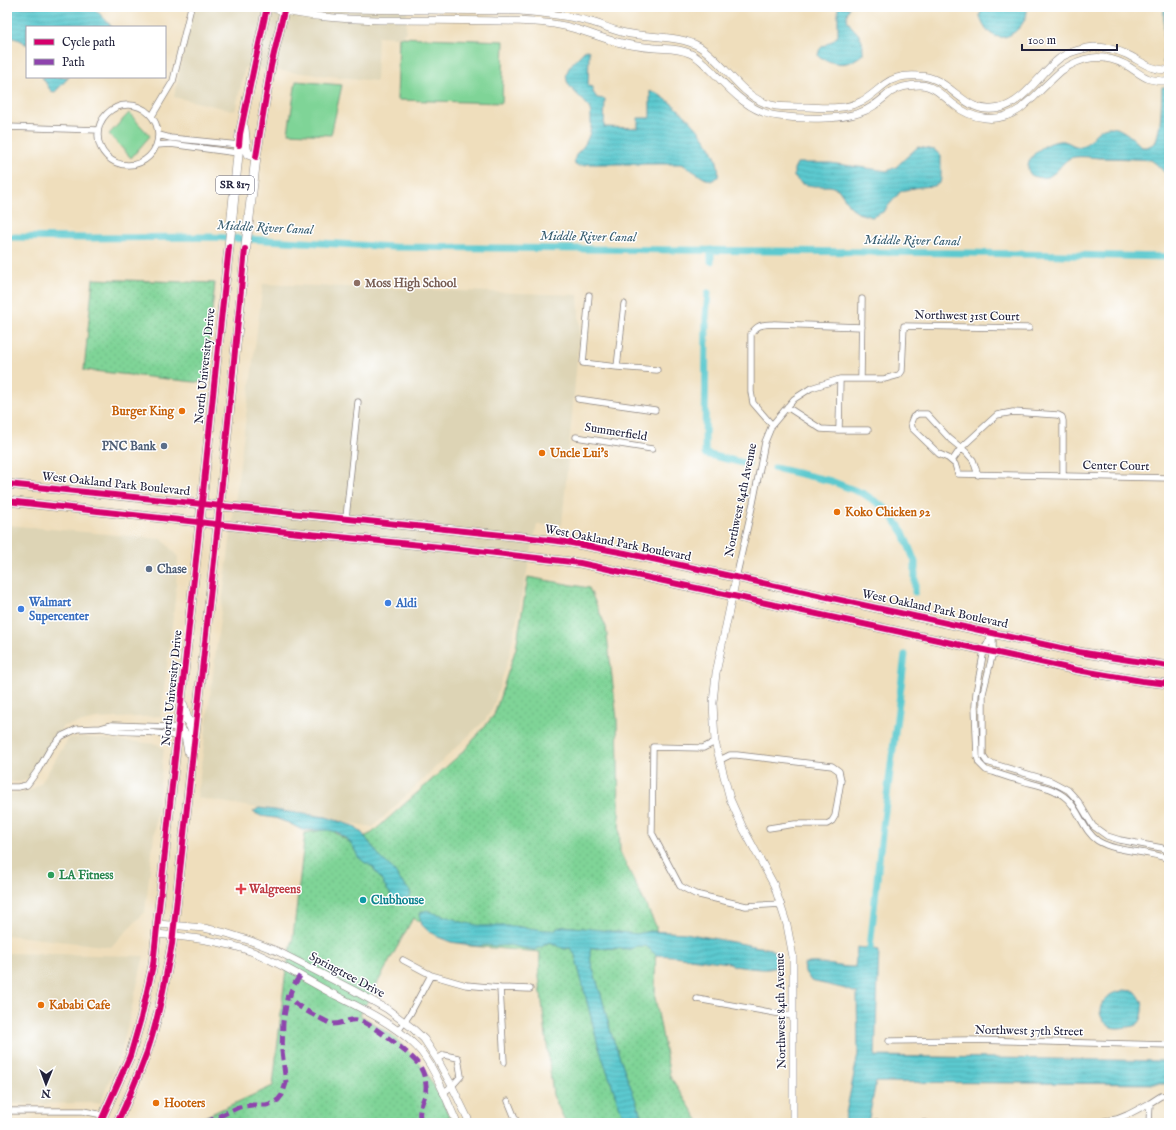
<svg xmlns="http://www.w3.org/2000/svg" width="1176" height="1130" font-family="'IM FELL English',serif">
  <style>
    .built { fill: #ddd4b5 }
    .grass { fill: url(#grass-dots); stroke: #507b69 }
    .green { fill: #7fd497; stroke: #507b69 }
    .water { fill: url(#water-rules); stroke: #3f7685 }
    .lines { fill: none; stroke-linecap: round; stroke-linejoin: round }
    .canal { stroke: #5cc9cf; stroke-width: 7 }
    .minor-casing { stroke: #88807c; stroke-width: 7 }
    .tertiary-casing { stroke: #88807c; stroke-width: 8 }
    .primary-casing { stroke: #88807c; stroke-width: 10 }
    .minor { stroke: #fff; stroke-width: 5.5 }
    .tertiary { stroke: #fff; stroke-width: 7 }
    .primary { stroke: #fff; stroke-width: 9 }
    .quiet { stroke: #8e44ad; stroke-width: 5; stroke-dasharray: 10 5; stroke-linecap: butt }
    .cycleway-casing { stroke: #fff; stroke-width: 8 }
    .cycleway { stroke: #d6006c; stroke-width: 6 }
    .education-dot { fill: #8d6e63; stroke: #fff; stroke-width: 1.5 }
    .food-dot { fill: #e8710a; stroke: #fff; stroke-width: 1.5 }
    .service-dot { fill: #5c6f8a; stroke: #fff; stroke-width: 1.5 }
    .shop-dot { fill: #3f7fe0; stroke: #fff; stroke-width: 1.5 }
    .leisure-dot { fill: #2e9e5b; stroke: #fff; stroke-width: 1.5 }
    .health-dot { fill: #e0444e; stroke: #fff; stroke-width: 1.5 }
    .culture-dot { fill: #0f9aa8; stroke: #fff; stroke-width: 1.5 }
    .labels { text-anchor: middle; dominant-baseline: central; stroke-width: 3; stroke-linejoin: round; paint-order: stroke }
    .shield { fill: #fff; stroke: #646476; stroke-width: 1 }
    .shield-label { font-size: 11px; font-weight: bold; fill: #22223b }
    .education-label { font-size: 12px; font-weight: bold; fill: #785e54; stroke: #fff; text-anchor: start }
    .street-label { font-size: 12px; fill: #22223b; stroke: #fff }
    .food-label { font-size: 12px; font-weight: bold; fill: #c56008; stroke: #fff; text-anchor: start }
    .service-label { font-size: 12px; font-weight: bold; fill: #4e5e75; stroke: #fff; text-anchor: end }
    .shop-label { font-size: 12px; font-weight: bold; fill: #366cbe; stroke: #fff; text-anchor: start }
    .leisure-label { font-size: 12px; font-weight: bold; fill: #27864d; stroke: #fff; text-anchor: start }
    .health-label { font-size: 12px; font-weight: bold; fill: #be3a42; stroke: #fff; text-anchor: start }
    .culture-label { font-size: 12px; font-weight: bold; fill: #0d838f; stroke: #fff; text-anchor: start }
    .water-label { font-size: 13px; font-style: italic; fill: #365c6f; stroke: #fff }
  </style>
  <defs>
    <pattern id="grass-dots" width="8" height="8" patternUnits="userSpaceOnUse"><rect width="8" height="8" fill="#7fd497"/><path d="M2 2h.1M6 6h.1" fill="none" stroke="#6db683" stroke-width="1.8" stroke-linecap="round"/></pattern>
    <pattern id="water-rules" width="6" height="5" patternUnits="userSpaceOnUse"><rect width="6" height="5" fill="#5cc9cf"/><path d="M0 2.5h6" fill="none" stroke="#50acb3"/></pattern>
  </defs>
  <rect width="100%" height="100%" fill="#fff"/>
  <filter id="ink" filterUnits="userSpaceOnUse"><feTurbulence type="fractalNoise" baseFrequency=".025" numOctaves="2"/><feDisplacementMap in="SourceGraphic" scale="8" xChannelSelector="R" yChannelSelector="G"/><feConvolveMatrix kernelMatrix="1 2 1 2 8 2 1 2 1" color-interpolation-filters="sRGB"/></filter>
  <filter id="wash" filterUnits="userSpaceOnUse"><feTurbulence type="fractalNoise" baseFrequency=".012" numOctaves="4" result="noise"/><feDisplacementMap in="SourceGraphic" scale="16" xChannelSelector="R" yChannelSelector="G"/><feGaussianBlur stdDeviation="0.9" result="paint"/><feColorMatrix in="noise" values="0 0 0 0 0 0 0 0 0 0 0 0 0 0 0 0 0 1.4 0 .05"/><feComposite in="paint" operator="in"/></filter>
  <g filter="url(#wash)">
    <rect width="100%" height="100%" fill="#efdebc"/>
    <path class="built" d="M193 7H407L406 31 402 36 396 37 378 36 376 81 245 67 235 111 174 97Z
      M263 284 578 295 580 328 562 525H537L509 656 493 707 485 720 373 827 197 798Z
      M7 525 162 539 178 557 175 600 161 716 96 719 63 726 29 778 22 782H7Z
      M85 737 157 744 164 749 145 912 111 947 7 935V793H24L31 790 41 783 69 738Z
      M7 953 144 956 121 1053 100 1103 7 1104Z"/>
    <path class="grass" d="M93 279 215 283 204 383 84 370Z
      M528 577 589 588 606 627 617 719 620 852 656 926 655 997 670 1076 700 1123H566L553 1095 539 977 540 952 470 946 413 918 360 1015 393 1036 420 1063 440 1096 452 1123H191L273 1086 285 977 293 937 305 833 330 829 351 843 372 833 464 751 494 715 516 648Z"/>
    <path class="green" d="M399 37 504 41 502 103 397 100Z
      M296 81 342 85 331 135 288 133Z
      M129 113 150 136 131 158 109 134Z"/>
    <path class="water" d="M7 7H92L99 13 112 27H27V45L20 40 7 36Z
      M838 7H850C841 23 854 26 861 38 863 43 863 48 863 54 847 67 836 66 818 56 819 46 823 47 830 42 833 41 835 38 838 36Z
      M982 7H1027C1029 19 1016 35 1004 37 992 39 982 27 980 16 980 14 981 10 982 7Z
      M1164 7H1169V63H1163Z
      M587 50 589 51V55L588 86 593 87V92L597 98 605 99 604 127 638 128V118H650V91C654 92 658 93 661 96 682 109 724 151 718 177L711 181 704 178 682 164H588L580 166 575 165C573 153 580 152 585 144 589 137 592 128 591 120 591 116 591 111 589 108 583 96 560 86 568 70 571 63 579 57 584 51Z
      M42 77H69L55 92 51 91Z
      M1162 87H1169V176C1162 172 1158 164 1151 160 1134 159 1116 158 1099 158 1090 157 1082 156 1074 157 1058 160 1058 184 1032 176 1030 174 1028 171 1028 168 1027 154 1051 139 1064 141 1071 143 1075 148 1082 146 1089 144 1094 134 1100 130 1115 120 1132 137 1142 147H1147L1155 143C1162 126 1161 106 1162 87Z
      M918 147 935 150 941 156V178L940 183 934 186 919 187 901 191 883 212 872 217 858 213 849 205 838 189 830 186H814L802 184 794 177V169L797 163H830L887 171 896 167 912 152Z
      M259 808 326 817 353 826 362 833 381 858 392 868 400 880 410 891 411 895 403 902 394 900 373 867 364 862 358 857 353 846 346 838 337 832 328 830H302L289 823 275 818 261 816 253 812Z
      M427 910 433 913 442 915 465 923 482 926H513L545 930H553L564 926 637 934 649 931 685 933 770 949 779 954 780 961C778 964 777 967 773 968 767 971 742 967 734 966L730 963 673 956 656 955 646 946H637L632 949 591 948 590 953 591 963 602 998 611 1033 644 1123H625L598 1045 575 955 570 948 564 949 550 942 539 948 534 950 509 945 497 946 486 945 477 946 451 942 438 937 427 930 422 925 420 918 421 912Z
      M857 947 879 950 875 1056 1169 1061V1084L876 1082 868 1123H844L858 1054 857 993 842 988 811 981 805 972 804 964C819 960 839 968 855 967Z
      M1123 990 1135 991C1142 999 1145 1005 1142 1016 1140 1025 1135 1026 1127 1027 1121 1028 1114 1029 1109 1026 1099 1019 1097 1008 1105 1000 1107 998 1109 995 1112 994 1115 992 1120 992 1123 990Z"/>
    <g class="lines">
      <path class="canal" d="M7 237 86 238 211 237 394 247 971 253 1169 257
        M711 250V261
        M708 293 706 317 705 454 748 464
        M775 468 831 481 864 494 887 509 903 532 915 562V592
        M869 958 880 850 905 655"/>
    </g>
  </g>
  <g filter="url(#ink)">
    <g class="lines">
      <g class="minor-casing">
        <path id="minor" d="M98 135a30 30 0 1 1 60 0a30 30 0 1 1-60 0Z
          M152 116 173 81 191 7
          M7 127 98 130
          M159 135 170 138 239 145
          M157 145 170 144 238 153
          M589 295 583 363 617 367
          M624 304 617 367 657 370
          M861 379 862 299
          M578 399 655 410
          M787 407 821 429 839 430H868
          M772 425 794 399 811 388 840 379H884L899 375 902 371 904 326 1029 328
          M839 430 840 379
          M576 437 652 449
          M952 461 961 448 997 415 1013 412 1058 415 1062 417 1063 421V476
          M978 475 973 460 966 452 950 439 927 414H918L913 417 911 422 912 428 939 454 948 458 955 464 958 474C1029 476 1099 477 1169 478
          M346 518 358 402
          M736 578 753 503 765 442 772 425 753 403 751 392V334C758 324 762 325 774 324L862 327
          M993 633 984 650 976 693 975 706 977 756 979 763 986 770 993 772C1002 775 1010 778 1019 780 1036 785 1054 787 1067 799 1080 811 1083 831 1098 841 1118 853 1147 850 1169 859
          M993 636V652L983 693V756L987 762 1051 781 1068 790 1078 801 1093 826 1107 836 1120 840 1162 848 1169 851
          M102 728C126 735 153 729 178 737
          M715 742 703 748 653 747 652 833 680 886 695 894 746 906 781 904
          M720 760 730 755H737L832 766 839 771 841 780 835 816 832 821 827 824H795L769 828
          M7 787H18L27 785 38 770 50 749 62 736 77 729 101 728 112 725 169 727 179 728
          M403 960 431 975 466 985 500 988 504 1062
          M500 988 530 989
          M697 999 792 1016
          M398 1031 410 1014 431 975
          M889 1041 968 1040 1169 1045
          M437 1059 444 1055 458 1058 461 1076 452 1086 443 1093
          M508 1101 517 1123
          M7 1111H83L98 1114 103 1117
          M876 1122 882 1123
          M919 1123H925
          M1093 1123 1117 1119 1127 1115 1150 1103 1161 1096 1169 1095
          M1149 1123 1150 1103"/>
      </g>
      <g class="tertiary-casing">
        <path id="tertiary" d="M268 7C305 17 341 19 379 20 419 20 459 20 499 21 519 21 539 21 559 25 579 28 597 37 617 42 629 45 642 47 655 48 666 49 678 48 689 53 698 56 705 65 712 71 730 90 750 113 778 116 800 119 839 120 859 113 872 109 881 100 891 92 899 87 910 85 920 85 933 85 943 96 953 104 972 120 998 124 1020 109 1024 106 1028 101 1033 98 1042 89 1051 80 1061 71 1082 56 1102 53 1126 65 1133 69 1140 75 1147 78 1153 81 1163 81 1169 81
          M321 7 337 9 520 11C543 13 566 15 588 21 601 24 613 31 626 33 648 38 680 35 700 47 727 64 742 101 776 106 787 107 798 107 808 107 826 108 845 110 862 101 870 97 877 90 885 84 894 77 907 75 919 76 952 76 963 117 1000 108 1025 102 1040 73 1060 58 1069 52 1084 48 1094 47 1105 47 1117 50 1126 54 1141 61 1151 71 1169 70
          M736 578 716 673 713 703 715 742 730 799 743 828 774 885 787 925 793 957V1123
          M158 924 204 928 226 933 251 941 277 951 353 990 387 1009 411 1027 424 1039 437 1059 452 1086 470 1123
          M157 934C188 937 224 941 253 952 280 963 305 979 331 993 359 1007 393 1023 416 1046 434 1064 446 1099 457 1123"/>
      </g>
      <g class="primary-casing">
        <path id="primary" d="M244 128 246 149 248 154 256 157
          M7 484 523 537 566 542 625 553 1079 652 1109 657 1169 666
          M7 501 279 531 461 549 580 563 1077 670 1142 681 1169 684
          M183 705 187 719 194 733
          M179 728 186 736 189 752
          M100 1123 130 1056 141 1018 153 965 200 522 216 366 229 247 240 134 255 62 267 7
          M117 1123C128 1100 138 1076 147 1052 159 1017 165 981 172 944L218 524 248 226 256 157 271 66 285 7"/>
      </g>
      <use href="#minor" class="minor"/>
      <use href="#tertiary" class="tertiary"/>
      <use href="#primary" class="primary"/>
      <path class="quiet" d="M300 976C296 982 290 989 290 996 290 1005 323 1019 331 1024 342 1025 349 1018 358 1020 371 1023 411 1054 419 1065 423 1071 425 1077 426 1085 427 1101 416 1105 421 1123
        M205 1123 239 1107 252 1105H266L273 1103 278 1100 282 1095 286 1083 282 1051 283 1022 288 994"/>
      <g class="cycleway-casing">
        <path id="cycleway" d="M239 145 240 134 255 62 267 7
          M256 157 271 66 285 7
          M7 484 523 537 566 542 625 553 1079 652 1109 657 1169 666
          M7 501 279 531 461 549 580 563 1077 670 1142 681 1169 684
          M100 1123 130 1056 141 1018 153 965 200 522 216 366 229 247
          M117 1123C128 1100 138 1076 147 1052 159 1017 165 981 172 944L218 524 245 249"/>
      </g>
      <use href="#cycleway" class="cycleway"/>
    </g>
  </g>
  <circle class="education-dot" cx="357" cy="283" r="4"/>
  <g class="food-dot">
    <circle cx="182" cy="411" r="4"/>
    <circle cx="542" cy="453" r="4"/>
    <circle cx="837" cy="512" r="4"/>
    <circle cx="41" cy="1005" r="4"/>
    <circle cx="156" cy="1103" r="4"/>
  </g>
  <g class="service-dot">
    <circle cx="164" cy="446" r="4"/>
    <circle cx="149" cy="569" r="4"/>
  </g>
  <g class="shop-dot">
    <circle cx="388" cy="603" r="4"/>
    <circle cx="21" cy="609" r="4"/>
  </g>
  <circle class="leisure-dot" cx="51" cy="875" r="4"/>
  <path class="health-dot" d="M239 883h4v4h4v4h-4v4h-4v-4h-4v-4h4z"/>
  <circle class="culture-dot" cx="363" cy="900" r="4"/>
  <g class="labels">
    <rect class="shield" x="216" y="176" width="38" height="18" rx="3"/>
    <g class="shield-label">
      <text x="235" y="185">SR 817</text>
    </g>
    <g class="education-label">
      <text x="365" y="283">Moss High School</text>
    </g>
    <g class="street-label">
      <text transform="translate(967 316) rotate(1)">Northwest 31st Court</text>
      <text transform="translate(205 366) rotate(-84)">North University Drive</text>
      <text transform="translate(616 432) rotate(9)">Summerfield</text>
      <text transform="translate(1116 466) rotate(1)">Center Court</text>
      <text transform="translate(116 484) rotate(6)">West Oakland Park Boulevard</text>
      <text transform="translate(741 500) rotate(-78)">Northwest 84th Avenue</text>
      <text transform="translate(618 543) rotate(11)">West Oakland Park Boulevard</text>
      <text transform="translate(935 609) rotate(12)">West Oakland Park Boulevard</text>
      <text transform="translate(172 688) rotate(-84)">North University Drive</text>
      <text transform="translate(347 975) rotate(28)">Springtree Drive</text>
      <text transform="translate(781 1011) rotate(-91)">Northwest 84th Avenue</text>
      <text transform="translate(1029 1031) rotate(1)">Northwest 37th Street</text>
    </g>
    <g class="food-label">
      <text x="174" y="411" text-anchor="end">Burger King</text>
      <text x="550" y="453">Uncle Lui's</text>
      <text x="845" y="512">Koko Chicken 92</text>
      <text x="49" y="1005">Kababi Cafe</text>
      <text x="164" y="1103">Hooters</text>
    </g>
    <g class="service-label">
      <text x="156" y="446">PNC Bank</text>
      <text x="157" y="569" text-anchor="start">Chase</text>
    </g>
    <g class="shop-label">
      <text x="29" y="602">Walmart<tspan x="29" dy="14">Supercenter</tspan></text>
      <text x="396" y="603">Aldi</text>
    </g>
    <g class="leisure-label">
      <text x="59" y="875">LA Fitness</text>
    </g>
    <g class="health-label">
      <text x="249" y="889">Walgreens</text>
    </g>
    <g class="culture-label">
      <text x="371" y="900">Clubhouse</text>
    </g>
    <g class="water-label">
      <text transform="translate(265 228) rotate(3)">Middle River Canal</text>
      <text transform="translate(588 237) rotate(1)">Middle River Canal</text>
      <text transform="translate(912 241) rotate(1)">Middle River Canal</text>
    </g>
  </g>
  <rect width="1176" height="1130" fill="none" stroke="#fff" stroke-width="24"/>
  <rect x="26" y="26" width="140" height="52" fill="#ffffff" stroke="#a7a7b1"/>
  <rect x="34" y="39" width="20" height="6" fill="#d6006c" stroke="#a7a7b1"/>
  <text x="62" y="46" font-size="12" fill="#22223b">Cycle path</text>
  <rect x="34" y="59" width="20" height="6" fill="#8e44ad" stroke="#a7a7b1"/>
  <text x="62" y="66" font-size="12" fill="#22223b">Path</text>
  <g transform="translate(46 1084) rotate(181)" stroke="#ffffff" stroke-width="3" paint-order="stroke">
  <path d="M0-3L7 15L0 10L-7 15Z" fill="#22223b"/>
  <text y="-6" font-size="11" font-weight="bold" text-anchor="middle" fill="#22223b">N</text>
  </g>
  <path d="M1022 44v6h95v-6" fill="none" stroke="#22223b" stroke-width="2"/>
  <text x="1028" y="44" font-size="12" fill="#22223b" stroke="#ffffff" stroke-width="3" paint-order="stroke">100 m</text>
</svg>
